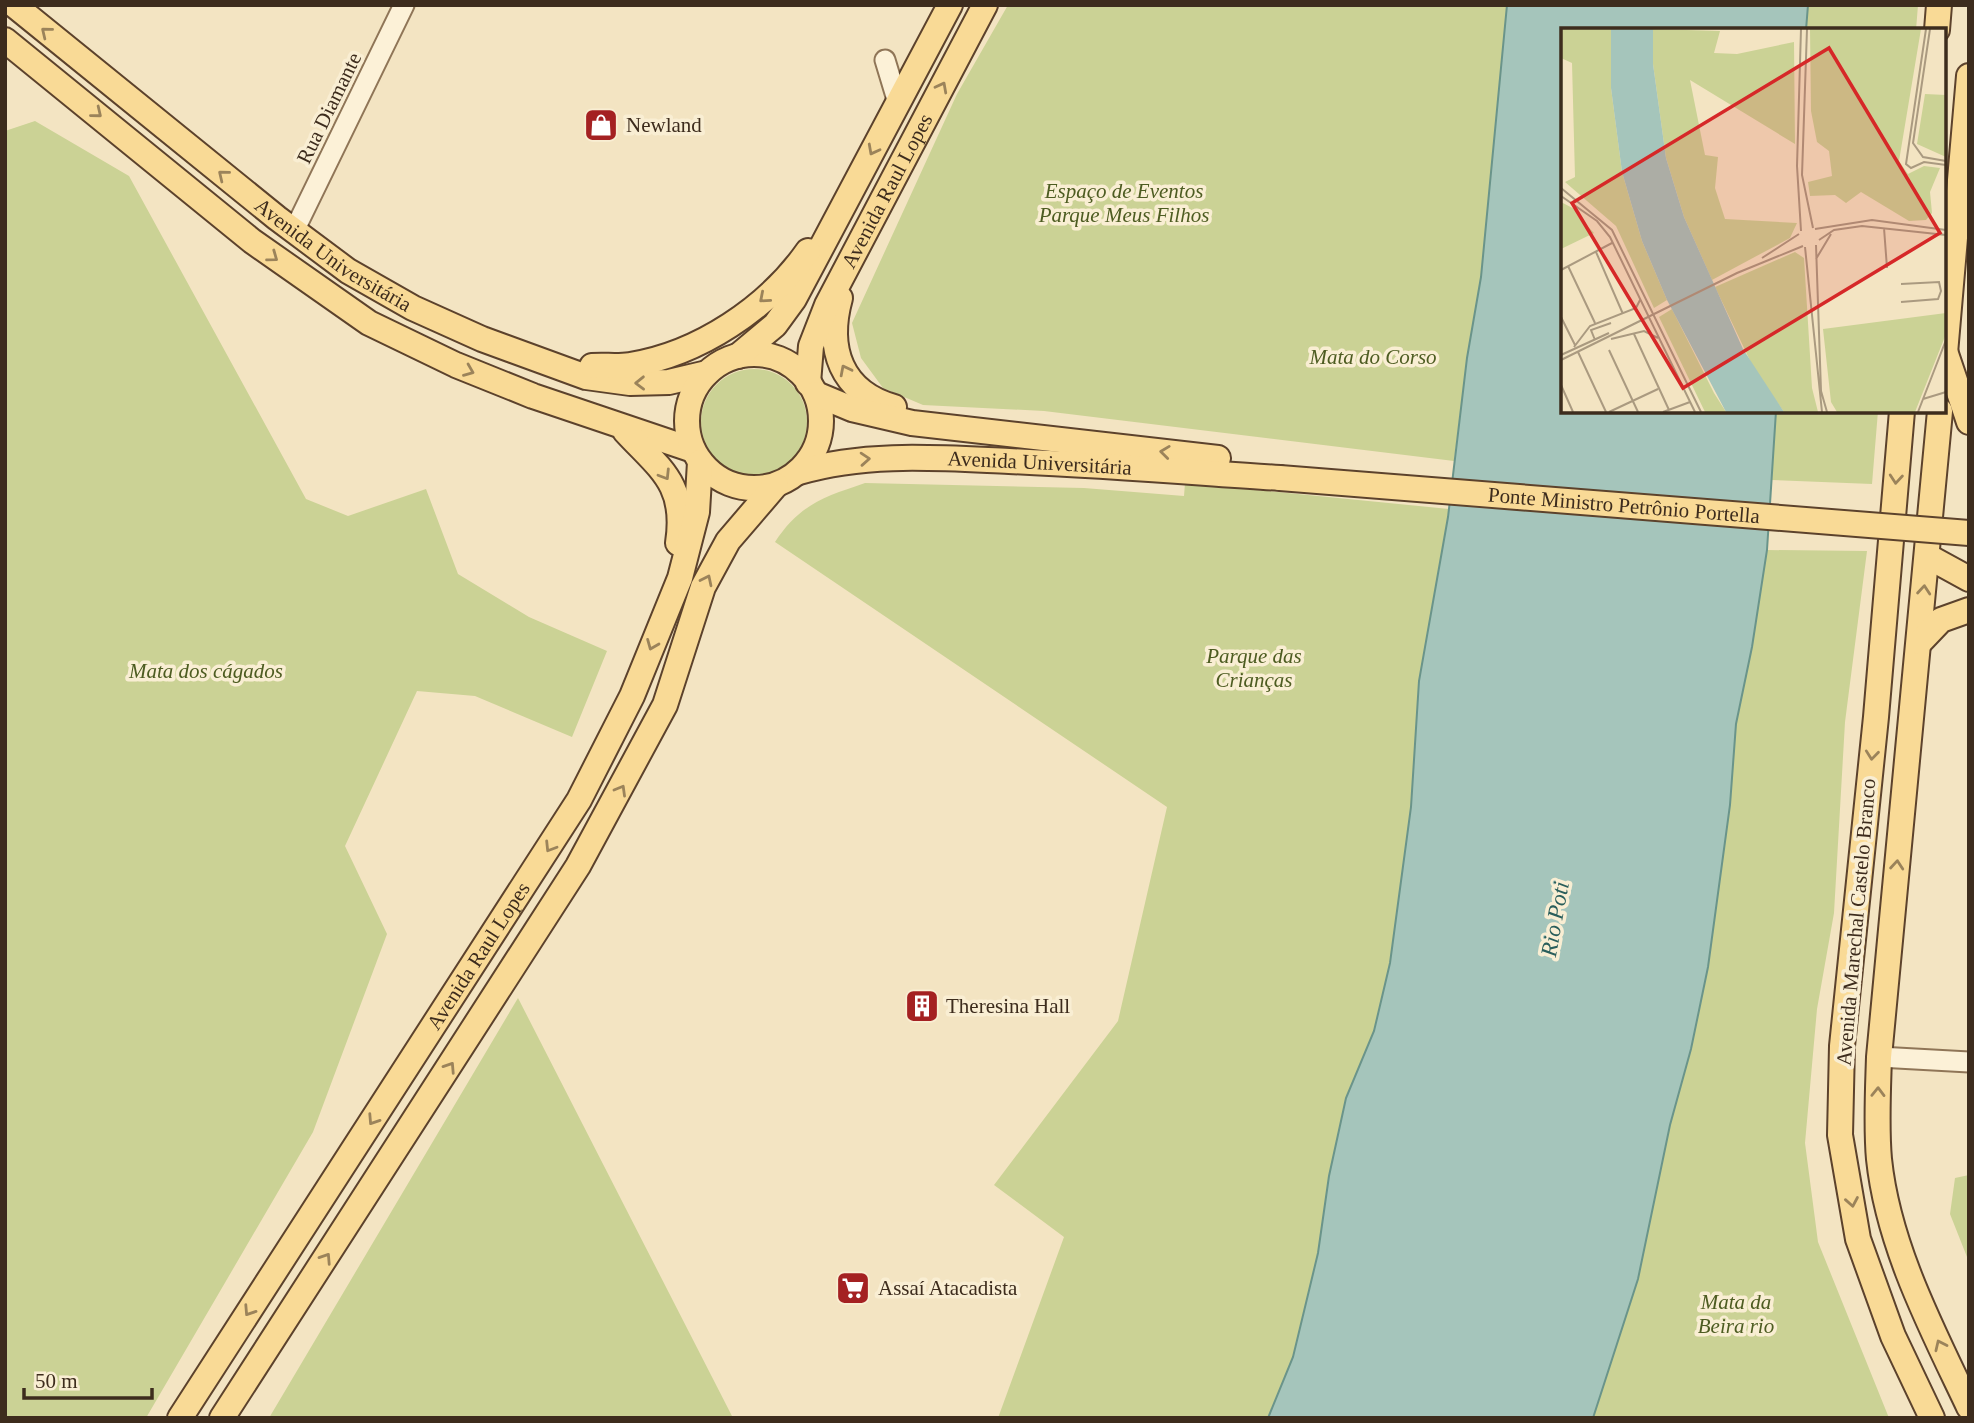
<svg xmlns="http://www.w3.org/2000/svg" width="1974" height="1423" font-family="Georgia,serif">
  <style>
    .green { fill: #cbd295 }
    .water { fill: #a5c5bb; stroke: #6a948a; stroke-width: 2 }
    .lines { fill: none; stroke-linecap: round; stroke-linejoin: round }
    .minor-casing { stroke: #8f7557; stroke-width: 23 }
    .major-casing { stroke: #5c422c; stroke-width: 28 }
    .minor { stroke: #fcf1d7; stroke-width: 19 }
    .major { stroke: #f9da96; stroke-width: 24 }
    .major-bridge-casing { stroke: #5c422c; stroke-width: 28; stroke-linecap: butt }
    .major-bridge { stroke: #f9da96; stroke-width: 24 }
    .oneway { stroke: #9b835a }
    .labels { text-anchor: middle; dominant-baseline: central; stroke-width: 7; stroke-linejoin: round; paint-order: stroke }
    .street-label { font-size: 21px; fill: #3d2c1d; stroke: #f9eed3 }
    .poi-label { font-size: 21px; fill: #3d2c1d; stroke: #f9eed3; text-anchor: start }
    .park-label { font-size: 21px; font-style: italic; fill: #4d5c21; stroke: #f9eed3 }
    .water-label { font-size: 23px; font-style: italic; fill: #2a5e5b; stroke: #f9eed3 }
    .inset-road { fill: none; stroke: #aa9a80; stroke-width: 2 }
    .view { fill: #d62828; fill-opacity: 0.15; stroke: #d62828; stroke-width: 3.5 }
    .inset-edge { fill: none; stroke: #3d2c1d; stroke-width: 3.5 }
  </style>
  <rect width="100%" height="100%" fill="#f3e4c2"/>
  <path class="green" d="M1008 5H1507L1481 277 1467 358 1454 461 1044 411 923 405 883 388 861 358 852 323 957 94Z
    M1808 5H1918L1916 30H1806Z
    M35 121 129 176 306 499 348 516 426 489 458 574 529 617 607 651 572 737 475 696 417 691 345 846 387 934 313 1132 146 1418H5V131Z
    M701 422a53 53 0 1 1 106 0a53 53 0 1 1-106 0Z
    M1776 411H1878L1872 484 1772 480Z
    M865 483 1084 488 1184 496 1185 483 1449 509 1419 681 1411 807 1390 963 1374 1031 1346 1098 1329 1176 1318 1253 1293 1357 1268 1418H998L1064 1237 994 1185 1118 1021 1167 807 775 542C800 504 824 497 865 483Z
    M1767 550 1867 551 1845 722 1834 913 1817 1009 1805 1143 1818 1242 1889 1418H1593L1638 1279 1670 1125 1691 1049 1708 967 1730 805 1736 724 1752 647Z
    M518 998 733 1418H269Z
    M1969 1175V1262L1950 1214 1955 1178Z"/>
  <path class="water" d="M1507 5H1808L1806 30H1563V411H1776L1767 550 1752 647 1736 724 1730 805 1708 967 1691 1049 1670 1125 1638 1279 1593 1418H1268L1293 1357 1318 1253 1329 1176 1346 1098 1374 1031 1390 963 1411 807 1419 681 1448 517 1467 358 1481 277Z"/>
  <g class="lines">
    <g class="minor-casing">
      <path id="minor" d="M885 60 898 103
        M294 231 404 5
        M1879 1057 1969 1062"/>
    </g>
    <g class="major-casing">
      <g id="major">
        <path id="s1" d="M14 5 277 218 348 271 413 308 482 339 586 377 630 383 669 382 707 373"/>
        <path d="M1937 30 1939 5"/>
        <path d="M5 40 252 241 369 323 456 365 533 396 693 450"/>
        <path d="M840 298C826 349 841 392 894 407"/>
        <path d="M1945 351 1969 422"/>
        <circle cx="754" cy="421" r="67"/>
        <path d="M738 356 775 325 794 299 950 5"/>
        <path d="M1944 365 1969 76"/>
        <path d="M592 366C605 365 617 367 630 365 699 354 768 308 808 251"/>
        <path id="s2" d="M808 383 811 346 827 305 985 5"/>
        <path d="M816 394 852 409 912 423 1218 458"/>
        <path d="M1902 411 1876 717 1842 1046 1840 1135 1858 1239 1893 1336 1932 1418"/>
        <path d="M1940 411 1879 1057C1878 1090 1876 1126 1879 1159 1888 1246 1932 1329 1969 1407"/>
        <path d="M625 431C660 469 687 484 678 543"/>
        <path id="s3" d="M799 472C867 452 939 458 1009 461 1100 465 1190 472 1280 478"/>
        <path d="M1927 556 1969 579"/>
        <path d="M1920 642 1941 620 1969 610"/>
        <path id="s4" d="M180 1418 579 800 632 696 680 578 697 512 700 462"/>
        <path d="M222 1418 578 866 665 705 703 587 728 541 776 485"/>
      </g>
    </g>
    <use href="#minor" class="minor"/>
    <use href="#major" class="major"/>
    <g class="major-bridge-casing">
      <g id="major-bridge">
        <path id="s5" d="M1280 478 1969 533"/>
      </g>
    </g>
    <use href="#major-bridge" class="major-bridge"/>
  </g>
  <defs><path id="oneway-chevron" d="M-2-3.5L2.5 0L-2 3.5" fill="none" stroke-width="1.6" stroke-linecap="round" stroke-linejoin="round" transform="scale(1.75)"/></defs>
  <g class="oneway">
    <use href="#oneway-chevron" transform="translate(46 32) rotate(-141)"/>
    <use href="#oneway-chevron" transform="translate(942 87) rotate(-62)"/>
    <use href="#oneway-chevron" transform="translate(97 113) rotate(39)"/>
    <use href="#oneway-chevron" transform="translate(873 150) rotate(118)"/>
    <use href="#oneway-chevron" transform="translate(223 175) rotate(-141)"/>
    <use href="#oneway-chevron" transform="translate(273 257) rotate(36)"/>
    <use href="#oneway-chevron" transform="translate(764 298) rotate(139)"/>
    <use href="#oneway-chevron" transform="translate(845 370) rotate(-117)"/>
    <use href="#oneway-chevron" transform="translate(469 371) rotate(22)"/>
    <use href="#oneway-chevron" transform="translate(640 383) rotate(179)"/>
    <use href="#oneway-chevron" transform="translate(1165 452) rotate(-173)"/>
    <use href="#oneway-chevron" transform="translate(865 459) rotate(-4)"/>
    <use href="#oneway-chevron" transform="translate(665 475) rotate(58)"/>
    <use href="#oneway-chevron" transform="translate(1896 479) rotate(95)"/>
    <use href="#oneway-chevron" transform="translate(707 580) rotate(-64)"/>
    <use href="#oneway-chevron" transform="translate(1924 590) rotate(-85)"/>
    <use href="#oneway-chevron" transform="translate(652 645) rotate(112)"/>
    <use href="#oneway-chevron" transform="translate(1872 755) rotate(96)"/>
    <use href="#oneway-chevron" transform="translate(621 790) rotate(-60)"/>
    <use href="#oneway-chevron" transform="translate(550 847) rotate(122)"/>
    <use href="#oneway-chevron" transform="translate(1897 865) rotate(-85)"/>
    <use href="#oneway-chevron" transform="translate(450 1067) rotate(-57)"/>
    <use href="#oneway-chevron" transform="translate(1878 1092) rotate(-89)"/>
    <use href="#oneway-chevron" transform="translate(373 1120) rotate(123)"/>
    <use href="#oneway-chevron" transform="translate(1852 1202) rotate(80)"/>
    <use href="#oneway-chevron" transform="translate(326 1258) rotate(-57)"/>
    <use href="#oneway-chevron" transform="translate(249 1311) rotate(123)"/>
    <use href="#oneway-chevron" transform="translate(1940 1345) rotate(-115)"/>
  </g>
  <defs>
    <g id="shop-square" transform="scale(1.75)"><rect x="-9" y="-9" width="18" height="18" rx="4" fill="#a42122" stroke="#f9eed3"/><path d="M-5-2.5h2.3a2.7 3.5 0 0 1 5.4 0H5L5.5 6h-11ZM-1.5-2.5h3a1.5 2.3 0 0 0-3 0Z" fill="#fff"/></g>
    <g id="building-square" transform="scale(1.75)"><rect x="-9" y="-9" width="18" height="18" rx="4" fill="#a42122" stroke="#f9eed3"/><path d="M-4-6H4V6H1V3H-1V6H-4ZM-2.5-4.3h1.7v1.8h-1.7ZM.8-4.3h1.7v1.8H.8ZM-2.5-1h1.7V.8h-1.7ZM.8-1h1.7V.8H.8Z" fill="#fff"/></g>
    <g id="supermarket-square" transform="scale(1.75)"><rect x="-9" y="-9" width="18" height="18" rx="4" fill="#a42122" stroke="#f9eed3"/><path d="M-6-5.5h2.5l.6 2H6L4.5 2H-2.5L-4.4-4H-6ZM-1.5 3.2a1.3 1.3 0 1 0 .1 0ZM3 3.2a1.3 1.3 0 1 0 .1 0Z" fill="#fff"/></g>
  </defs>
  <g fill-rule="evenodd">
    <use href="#shop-square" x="601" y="125"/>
    <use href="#building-square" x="922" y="1006"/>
    <use href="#supermarket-square" x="853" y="1288"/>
  </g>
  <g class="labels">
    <g class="street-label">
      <text transform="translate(329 108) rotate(-64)">Rua Diamante</text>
      <text stroke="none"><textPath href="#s2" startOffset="210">Avenida Raul Lopes</textPath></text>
      <text stroke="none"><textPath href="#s1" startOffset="406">Avenida Universitária</textPath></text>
      <text stroke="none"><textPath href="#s3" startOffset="242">Avenida Universitária</textPath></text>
      <text stroke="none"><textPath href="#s5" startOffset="345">Ponte Ministro Petrônio Portella</textPath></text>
      <text transform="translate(1856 922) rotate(-85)">Avenida Marechal Castelo Branco</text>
      <text stroke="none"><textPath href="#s4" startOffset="550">Avenida Raul Lopes</textPath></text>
    </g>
    <g class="poi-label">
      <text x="626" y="125">Newland</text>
      <text x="946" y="1006">Theresina Hall</text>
      <text x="878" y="1288">Assaí Atacadista</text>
    </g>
    <g class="park-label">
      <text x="1124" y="191">Espaço de Eventos<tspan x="1124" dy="24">Parque Meus Filhos</tspan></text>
      <text x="1373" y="357">Mata do Corso</text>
      <text x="1254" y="656">Parque das<tspan x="1254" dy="24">Crianças</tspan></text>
      <text x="206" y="671">Mata dos cágados</text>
      <text x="1736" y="1302">Mata da<tspan x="1736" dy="24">Beira rio</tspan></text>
    </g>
    <g class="water-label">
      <text transform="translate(1555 919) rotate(-80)">Rio Poti</text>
    </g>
  </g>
  <g transform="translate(1561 28)">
    <rect width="385" height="385" fill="#f3e4c2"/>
    <path d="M0 1H50V60L61 144 81 213 106 272 93 280 55 198 4 154 14 149 11 35 0 30ZM92 1 159 3 153 25 176 26 233 14 234 116 129 52 144 127 157 129 154 160 164 191 236 195 229 210 151 252 123 189 105 130 92 36ZM249 1H360L338 133 347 146 363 138 379 140 369 164 371 185 365 192 348 193 300 164 285 175 274 167 249 168 247 154 271 148 268 123 256 114 250 83ZM364 66 385 67V129L356 116ZM0 174 19 184 17 188 33 205 0 221ZM234 224 243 230 251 360 257 384H223L194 343 154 259ZM111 281 153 365 165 384H144L98 289ZM385 285V306L354 384H276L270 374 262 301Z" fill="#cbd295"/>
    <path d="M50 1H92V36L105 130 123 189 182 321 223 384H165L106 272 81 213 61 144 50 60Z" fill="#a5c5bb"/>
    <path class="inset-road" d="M246 1 241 147 252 200M365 1 345 136 350 140 363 134 385 137M369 1 352 115 362 129 385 133M0 160 51 202 140 384M0 168 36 193 49 209 134 384M323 200 326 240M254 201 311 192 385 202M240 203 236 138 240 1M258 212 273 202 301 198 385 207M255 217 260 363 266 384M244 219 261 384M35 224 62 286M201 230 238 206M255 231 270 206M7 238 34 295M0 242 51 215M340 256 378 254 380 263 377 271 340 274M0 289 14 317M73 306 108 382M50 311 83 303 97 310M34 312 30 302 50 295M13 319 29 298 75 280 79 272M48 322 77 384M17 324 45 384M0 327 48 305M0 332 176 245 242 218M0 357 12 384M362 371 385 364M48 384 97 361M102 384 129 374M357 384 385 312"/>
    <path class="view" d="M268 20 379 205 122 360 11 175Z"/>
    <rect width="385" height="385" class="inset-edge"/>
  </g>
  <rect width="1974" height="1423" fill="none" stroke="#3d2c1d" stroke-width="14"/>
  <path d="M24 1388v10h128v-10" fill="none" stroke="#3d2c1d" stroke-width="3.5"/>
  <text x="35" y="1388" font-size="21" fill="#3d2c1d" stroke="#f9eed3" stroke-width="5" paint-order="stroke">50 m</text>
</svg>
